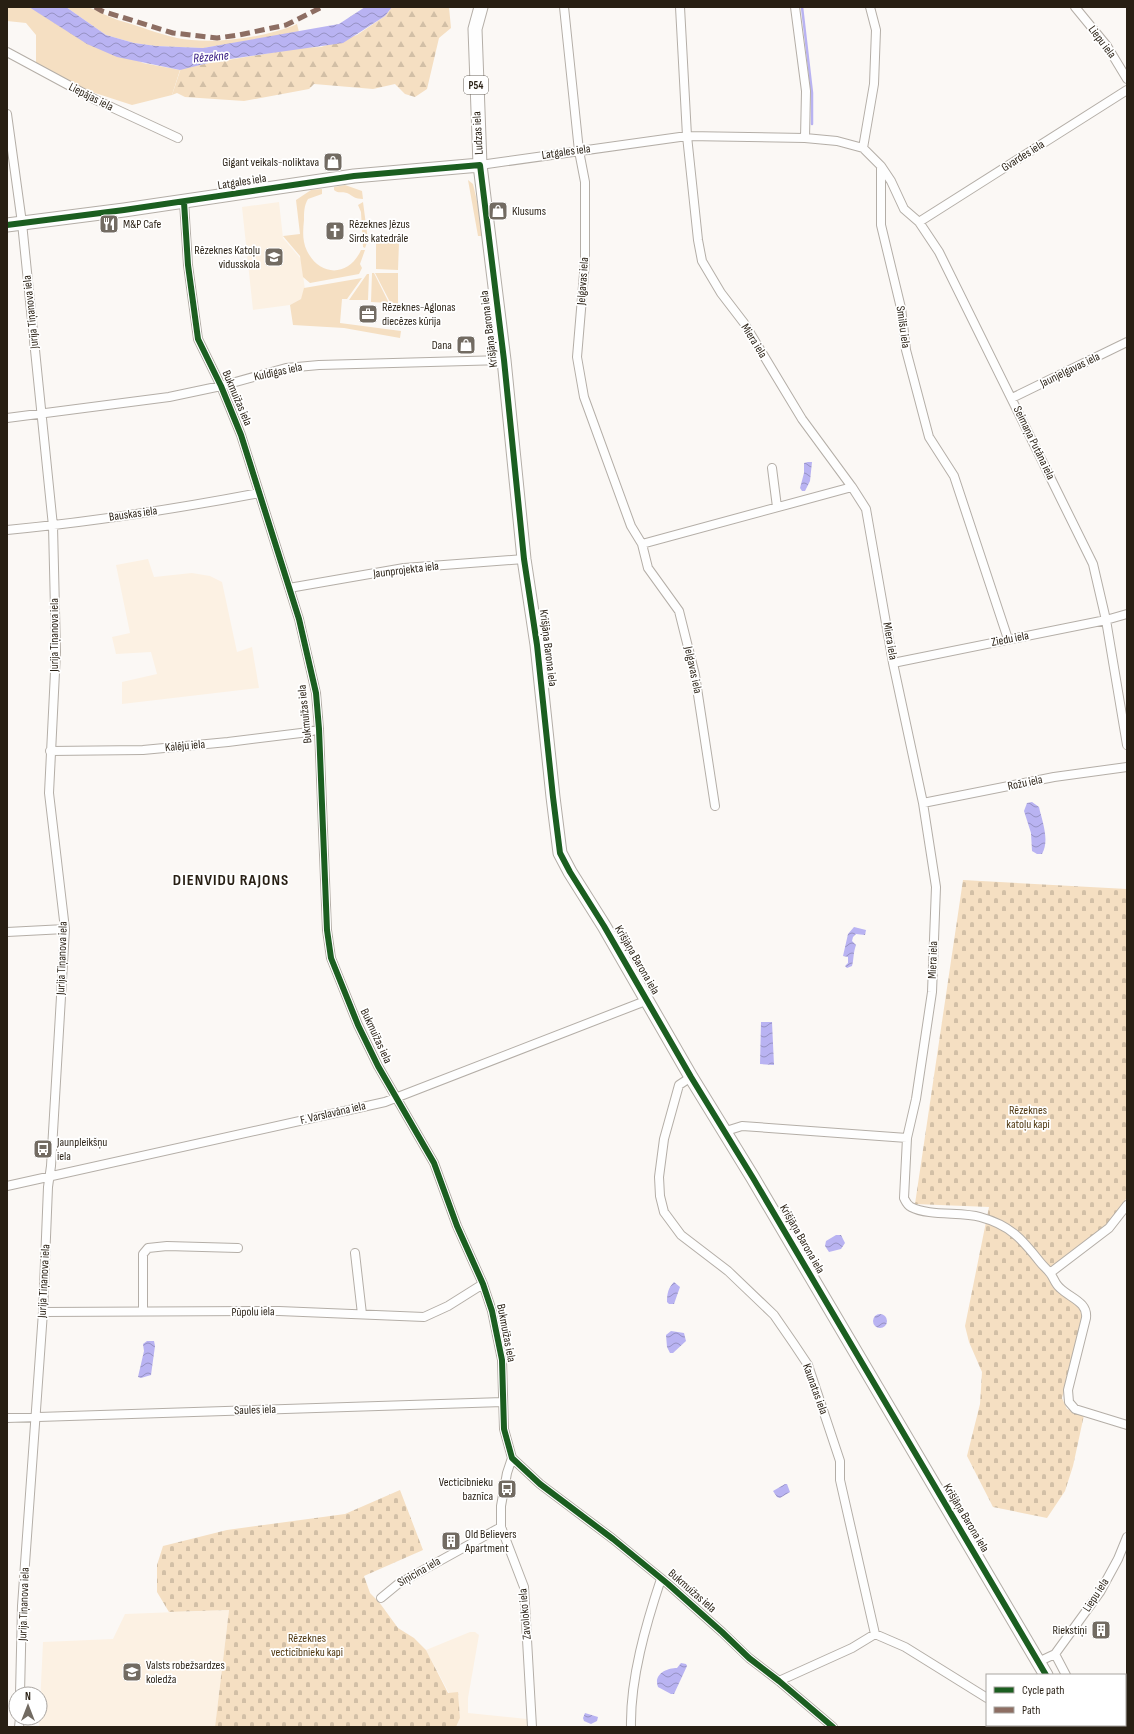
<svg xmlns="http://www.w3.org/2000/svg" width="1134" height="1734" font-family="'Sofia Sans Condensed',sans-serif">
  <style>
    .built { fill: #fcf1e3 }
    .green { fill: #f5dfc2 }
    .forest { fill: url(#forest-firs) }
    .cemetery { fill: url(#cemetery-stones) }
    .water { fill: url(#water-waves) }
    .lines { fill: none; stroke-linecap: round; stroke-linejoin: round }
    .stream { stroke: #b9b3f2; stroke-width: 2.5 }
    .minor-casing { stroke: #b4aea7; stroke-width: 10 }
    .primary-casing { stroke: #b4aea7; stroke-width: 15 }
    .minor { stroke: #fefefe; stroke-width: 8 }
    .primary { stroke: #fefefe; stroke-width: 13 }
    .quiet { stroke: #8d6e63; stroke-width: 5; stroke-dasharray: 10 5; stroke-linecap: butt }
    .cycleway-casing { stroke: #fff; stroke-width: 8 }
    .cycleway { stroke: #1b5e20; stroke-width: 6 }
    .labels { text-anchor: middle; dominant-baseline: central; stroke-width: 3.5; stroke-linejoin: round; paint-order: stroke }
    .shield { fill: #fff; stroke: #68625a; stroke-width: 1 }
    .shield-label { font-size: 11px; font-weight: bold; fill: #281f13 }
    .street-label { font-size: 12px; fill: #281f13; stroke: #fff }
    .poi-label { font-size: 12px; fill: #281f13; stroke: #fff; text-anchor: start }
    .park-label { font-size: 12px; fill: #4f3710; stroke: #fff }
    .water-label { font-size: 13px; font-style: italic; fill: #33167e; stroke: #fff }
    .district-label { font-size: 16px; font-weight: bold; letter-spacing: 1px; fill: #281f13; stroke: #fff }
  </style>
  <defs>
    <pattern id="forest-firs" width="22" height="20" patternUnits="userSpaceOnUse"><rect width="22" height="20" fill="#f5dfc2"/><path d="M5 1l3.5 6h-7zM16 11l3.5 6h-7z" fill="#d2bfa6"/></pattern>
    <pattern id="cemetery-stones" width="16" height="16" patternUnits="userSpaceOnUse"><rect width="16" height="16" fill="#f5dfc2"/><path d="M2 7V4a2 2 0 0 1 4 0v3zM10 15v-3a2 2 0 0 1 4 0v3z" fill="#d2bfa6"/></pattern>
    <pattern id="water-waves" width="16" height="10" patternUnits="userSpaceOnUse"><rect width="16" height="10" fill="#b9b3f2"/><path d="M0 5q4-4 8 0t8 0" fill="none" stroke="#9691c3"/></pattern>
  </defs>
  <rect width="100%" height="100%" fill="#fbf8f5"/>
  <path class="built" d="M279 202 283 238 301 259 305 290 301 299 290 305 253 310 242 207Z
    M148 559 154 577 192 573 210 576 222 582 237 652 252 647 259 688 122 704V682L157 674 151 652 116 654 112 637 130 633 116 565Z
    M229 1610 215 1727H39L43 1642 113 1639 125 1614Z
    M470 1632H475L479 1635 468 1698V1713L527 1719V1727H456L460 1718 458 1693H449L426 1650Z"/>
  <path class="green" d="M7 7H29L143 63 180 70 172 95 132 105 92 92 36 64V35L26 23 7 21Z
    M66 7C73 7 81 6 88 7 99 11 110 18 121 21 140 26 158 34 177 38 211 45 265 38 297 24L299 32 203 48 156 46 134 43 106 35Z
    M468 180 473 184 484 231 483 236H478Z
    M345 185 362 191 363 199C355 199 353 196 347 193 342 191 339 194 334 190V187Z
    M322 189V194L308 199C304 206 304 212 304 220 303 230 302 241 307 251 320 277 349 277 361 250H365L360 264 362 268 359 274 310 283 303 277 300 256 283 236 300 234 296 200 311 190Z
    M363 202 368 240 365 248 363 247 361 212 358 205Z
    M376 241 399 242 398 270 376 269Z
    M372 273H374L389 303 371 302Z
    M375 273H398V304L390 302Z
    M367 274H369L368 300H349Z
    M362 278 347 299H342L340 323 401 331 400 338 344 328 293 325 290 305 301 299 304 288Z"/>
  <path class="forest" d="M392 7H449L451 28 439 38 427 89 415 97 405 94 395 84 373 89 314 84 309 89 244 101 185 97 177 93 172 95 181 68 299 48 321 47 357 35 385 16Z"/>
  <path class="cemetery" d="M963 880 1127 889V1197L1111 1224 1061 1263 1050 1281 1083 1312 1070 1371 1062 1398 1067 1409 1084 1415 1073 1466 1065 1491 1047 1518 993 1507 967 1456 980 1404 982 1372 969 1342 965 1326 989 1207 915 1204Z
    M400 1490 423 1550 364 1576 370 1593 379 1602 398 1628 414 1638 426 1650 448 1693 458 1692 460 1718 456 1727H215L229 1610 169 1612 157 1592V1565L163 1546 227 1530 345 1514Z"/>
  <path class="water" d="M29 7H66L106 35 134 43 156 46 203 48 339 24 365 7H392L385 16 343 43 216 61 180 70 117 57 87 44Z
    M808 462H812L810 481 805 491H802L800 488 804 473V463Z
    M1032 802 1039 807C1042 821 1050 840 1042 854H1037L1032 851 1031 833 1024 811 1027 803Z
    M854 927 866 930 865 935 856 934 853 937 852 941 856 945C853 953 854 959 852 966L847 968 845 966 848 963V957L843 956 848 934Z
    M761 1022H772L774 1065 760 1064Z
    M836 1235H841L845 1243 841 1249 829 1252 825 1246 826 1241Z
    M674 1282 680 1287 674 1304H669L667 1302C667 1294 668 1288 674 1282Z
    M873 1321a7 7 0 1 1 14 0a7 7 0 1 1-14 0Z
    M671 1331 684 1333 686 1341 673 1353H670L667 1347 666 1335Z
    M147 1341H154L155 1346 151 1375 141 1378 138 1377 144 1351 143 1344Z
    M785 1484H787L790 1492 780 1498 777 1497 773 1491Z
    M681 1663 686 1664 687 1666 674 1694H671L658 1687C653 1674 667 1668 677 1668Z
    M585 1713 598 1717 597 1721 591 1724 584 1721 583 1718Z"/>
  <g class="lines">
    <path class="stream" d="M802 7 812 93V124"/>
    <g class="minor-casing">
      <path id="minor" d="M564 7 579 151 585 182V262L577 357 584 397 631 526 642 544 852 487
        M680 7 687 136 698 240 702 261 721 293 744 323 802 419 852 487 866 509 893 663 923 803 936 887 932 992 916 1099 907 1138 742 1126 726 1131
        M795 7 806 91 805 138
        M870 7 876 30 874 84 863 148 881 166V225L901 308 906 350 929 437 954 476 1008 639
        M1075 7 1107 46 1127 79
        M7 52 96 100 178 138
        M7 114 22 223 53 526 56 652 49 793 65 929 51 1166 48 1187 43 1312 22 1606 20 1694
        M480 165 687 136 805 138 837 141 863 148
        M881 166 891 181 904 209 919 222 939 252 1093 564 1106 620 1127 745
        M184 202 188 265 198 339 221 386 241 435 299 619 316 693 319 729 327 930 331 958 358 1025 378 1066 434 1163 457 1226 483 1284 492 1311 502 1360 504 1429 512 1458 540 1484 613 1539 668 1584 722 1632 749 1658 779 1681 833 1727
        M919 222 1127 90
        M1012 398 1127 342
        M7 418 169 397 221 386 286 368 319 365 504 360
        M772 468 777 507
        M7 530C91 522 175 509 259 493
        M642 544 648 568 679 611 695 675 715 806
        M289 588 404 568 524 559
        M893 663 1106 620 1127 614
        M50 751 143 750 228 742 309 732 319 729
        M923 803 1054 777 1127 767
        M7 932 65 929
        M691 1077 679 1085 664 1139 659 1177 660 1196 664 1212 681 1235 728 1271 774 1315 794 1344 808 1365 840 1461V1480L875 1634 905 1647 987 1698
        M907 1138 904 1198C906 1202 907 1205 911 1207 928 1216 961 1212 980 1217 1010 1225 1022 1239 1040 1262 1043 1266 1047 1269 1050 1273 1054 1278 1055 1284 1060 1288 1070 1298 1088 1302 1086 1318L1068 1390 1069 1402 1075 1409 1127 1425
        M7 1186 385 1102 648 1000
        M355 1253 362 1314
        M1050 1273 1109 1228 1127 1205
        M143 1311V1254L148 1248 167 1246 238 1248
        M43 1312 279 1311 424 1317 448 1306 483 1284
        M7 1418 503 1402
        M512 1458 507 1473 501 1506V1527L524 1587 532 1727
        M381 1598 398 1584 501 1527
        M1055 1654 1066 1675
        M1038 1662 1055 1654 1100 1592 1118 1559 1127 1537
        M779 1681 852 1648 875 1634
        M1031 1725 1034 1727
        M19 1727 20 1718
        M631 1727C630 1679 646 1624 661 1579"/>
    </g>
    <g class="primary-casing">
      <path id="primary" d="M481 7 475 29 480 165 504 360 524 559 537 645 553 797 560 853 570 872 604 926 691 1077 753 1178 1046 1675
        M7 225 124 210 354 176 480 165
        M1077 1725 1078 1727"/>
    </g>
    <use href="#minor" class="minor"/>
    <use href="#primary" class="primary"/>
    <path class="quiet" d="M95 7 102 11 173 33 217 38 239 35 286 25 322 7"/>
    <g class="cycleway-casing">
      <path id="cycleway" d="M184 202 188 265 198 339 221 386 241 435 299 619 316 693 319 729 327 930 331 958 358 1025 378 1066 434 1163 457 1226 483 1284 492 1311 502 1360 504 1429 512 1458 540 1484 613 1539 668 1584 722 1632 749 1658 779 1681 833 1727
        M7 225 124 210 354 176 480 165 504 360 524 559 537 645 553 797 560 853 570 872 604 926 691 1077 753 1178 1046 1675"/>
    </g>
    <use href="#cycleway" class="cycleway"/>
  </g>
  <defs>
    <g id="shop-square" transform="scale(1)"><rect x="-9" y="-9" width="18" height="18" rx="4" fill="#726b62" stroke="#fff"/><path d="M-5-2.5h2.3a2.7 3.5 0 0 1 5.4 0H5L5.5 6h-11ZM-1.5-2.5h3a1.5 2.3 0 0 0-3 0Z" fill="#fff"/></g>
    <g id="restaurant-square" transform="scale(1)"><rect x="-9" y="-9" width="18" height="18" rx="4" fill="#726b62" stroke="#fff"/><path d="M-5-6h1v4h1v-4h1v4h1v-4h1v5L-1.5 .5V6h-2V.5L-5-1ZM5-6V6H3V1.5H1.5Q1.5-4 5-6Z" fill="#fff"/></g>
    <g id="church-square" transform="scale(1)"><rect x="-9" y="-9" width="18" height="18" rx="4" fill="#726b62" stroke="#fff"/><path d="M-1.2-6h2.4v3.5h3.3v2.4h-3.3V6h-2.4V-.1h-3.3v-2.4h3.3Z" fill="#fff"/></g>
    <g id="school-square" transform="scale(1)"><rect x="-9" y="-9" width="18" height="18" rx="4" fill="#726b62" stroke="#fff"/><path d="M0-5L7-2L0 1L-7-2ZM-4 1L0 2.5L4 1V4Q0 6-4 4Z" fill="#fff"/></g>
    <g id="office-square" transform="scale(1)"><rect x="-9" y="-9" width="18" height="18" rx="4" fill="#726b62" stroke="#fff"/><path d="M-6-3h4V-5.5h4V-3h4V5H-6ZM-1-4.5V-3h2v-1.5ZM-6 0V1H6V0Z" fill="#fff"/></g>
    <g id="bus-square" transform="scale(1)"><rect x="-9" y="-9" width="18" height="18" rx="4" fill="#726b62" stroke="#fff"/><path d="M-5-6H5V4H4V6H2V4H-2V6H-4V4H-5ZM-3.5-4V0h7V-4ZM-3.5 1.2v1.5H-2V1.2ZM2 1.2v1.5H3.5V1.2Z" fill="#fff"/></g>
    <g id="building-square" transform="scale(1)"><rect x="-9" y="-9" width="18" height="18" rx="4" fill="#726b62" stroke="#fff"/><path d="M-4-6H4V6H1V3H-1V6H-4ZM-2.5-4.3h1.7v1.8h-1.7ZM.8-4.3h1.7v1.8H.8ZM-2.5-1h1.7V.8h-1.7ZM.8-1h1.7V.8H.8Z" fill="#fff"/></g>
    <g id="university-square" transform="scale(1)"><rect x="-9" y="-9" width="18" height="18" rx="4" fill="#726b62" stroke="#fff"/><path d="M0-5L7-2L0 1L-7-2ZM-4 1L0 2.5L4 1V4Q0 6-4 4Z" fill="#fff"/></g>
  </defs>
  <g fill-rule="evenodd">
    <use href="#shop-square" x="333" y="162"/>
    <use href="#shop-square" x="498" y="211"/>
    <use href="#restaurant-square" x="109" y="224"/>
    <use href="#church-square" x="335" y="231"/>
    <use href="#school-square" x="274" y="257"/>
    <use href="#office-square" x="368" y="314"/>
    <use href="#shop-square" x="466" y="345"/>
    <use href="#bus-square" x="43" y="1149"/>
    <use href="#bus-square" x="507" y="1489"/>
    <use href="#building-square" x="451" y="1541"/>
    <use href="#building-square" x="1101" y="1630"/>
    <use href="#university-square" x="132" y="1672"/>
  </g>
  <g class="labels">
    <rect class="shield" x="464" y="76" width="24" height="18" rx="3"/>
    <g class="shield-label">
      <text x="476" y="85">P54</text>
    </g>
    <g class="street-label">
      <text transform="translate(1102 42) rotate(53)">Liepu iela</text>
      <text transform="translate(91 97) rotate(27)">Liepājas iela</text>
      <text transform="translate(478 133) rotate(-93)">Ludzas iela</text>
      <text transform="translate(566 152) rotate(-8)">Latgales iela</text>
      <text transform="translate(1023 156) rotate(-32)">Gvardes iela</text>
      <text transform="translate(242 182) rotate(-9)">Latgales iela</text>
      <text transform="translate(583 281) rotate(-86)">Jelgavas iela</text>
      <text transform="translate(31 312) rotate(-96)">Jurija Tiņanova iela</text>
      <text transform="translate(903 327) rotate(82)">Smilšu iela</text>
      <text transform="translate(489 329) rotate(-97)">Krišjāņa Barona iela</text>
      <text transform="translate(754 341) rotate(58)">Miera iela</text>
      <text transform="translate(1070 370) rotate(-26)">Jaunjelgavas iela</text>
      <text transform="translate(278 372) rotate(-12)">Kuldīgas iela</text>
      <text transform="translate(237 398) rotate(67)">Bukmuižas iela</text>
      <text transform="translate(1034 443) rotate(64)">Seimaņa Putāna iela</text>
      <text transform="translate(133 514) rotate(-8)">Bauskas iela</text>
      <text transform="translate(406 570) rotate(-7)">Jaunprojekta iela</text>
      <text transform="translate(54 635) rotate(-90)">Jurija Tiņanova iela</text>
      <text transform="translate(1010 639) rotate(-11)">Ziedu iela</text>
      <text transform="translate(890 641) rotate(80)">Miera iela</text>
      <text transform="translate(548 648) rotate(83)">Krišjāņa Barona iela</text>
      <text transform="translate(693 670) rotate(78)">Jelgavas iela</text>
      <text transform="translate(305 714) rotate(-96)">Bukmuižas iela</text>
      <text transform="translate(185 746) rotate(-5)">Kalēju iela</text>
      <text transform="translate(1025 783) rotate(-12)">Rožu iela</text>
      <text transform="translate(62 958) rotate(-88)">Jurija Tiņanova iela</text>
      <text transform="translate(637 960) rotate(60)">Krišjāņa Barona iela</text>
      <text transform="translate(933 960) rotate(-88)">Miera iela</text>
      <text transform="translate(376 1036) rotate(65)">Bukmuižas iela</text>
      <text transform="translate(333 1113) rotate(-13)">F. Varslavāna iela</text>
      <text transform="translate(802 1239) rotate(60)">Krišjāņa Barona iela</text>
      <text transform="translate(44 1281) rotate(-87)">Jurija Tiņanova iela</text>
      <text transform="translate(253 1312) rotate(-1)">Pūpolu iela</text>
      <text transform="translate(506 1333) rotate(79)">Bukmuižas iela</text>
      <text transform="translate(815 1389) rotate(70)">Kaunatas iela</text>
      <text transform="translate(255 1410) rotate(-2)">Saules iela</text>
      <text transform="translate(966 1518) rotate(59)">Krišjāņa Barona iela</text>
      <text transform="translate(419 1572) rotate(-30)">Siņicina iela</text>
      <text transform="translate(692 1591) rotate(41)">Bukmuižas iela</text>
      <text transform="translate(1096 1595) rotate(-57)">Liepu iela</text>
      <text transform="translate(24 1604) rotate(-88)">Jurija Tiņanova iela</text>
      <text transform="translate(525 1614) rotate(-95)">Zavoloko iela</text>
    </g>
    <g class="poi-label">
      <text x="319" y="162" text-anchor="end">Gigant veikals-noliktava</text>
      <text x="512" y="211">Klusums</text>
      <text x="123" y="224">M&amp;P Cafe</text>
      <text x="349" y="224">Rēzeknes Jēzus<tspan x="349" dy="14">Sirds katedrāle</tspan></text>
      <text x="260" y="250" text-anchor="end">Rēzeknes Katoļu<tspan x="260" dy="14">vidusskola</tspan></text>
      <text x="382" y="307">Rēzeknes-Aglonas<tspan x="382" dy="14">diecēzes kūrija</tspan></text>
      <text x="452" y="345" text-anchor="end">Dana</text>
      <text x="57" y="1142">Jaunpleikšņu<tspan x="57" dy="14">iela</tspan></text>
      <text x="493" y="1482" text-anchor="end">Vecticībnieku<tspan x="493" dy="14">baznīca</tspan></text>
      <text x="465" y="1534">Old Believers<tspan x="465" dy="14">Apartment</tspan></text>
      <text x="1087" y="1630" text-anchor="end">Riekstiņi</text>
      <text x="146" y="1665">Valsts robežsardzes<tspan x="146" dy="14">koledža</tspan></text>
    </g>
    <g class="park-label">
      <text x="1028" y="1110">Rēzeknes<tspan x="1028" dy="14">katoļu kapi</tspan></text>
      <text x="307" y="1638">Rēzeknes<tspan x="307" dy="14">vecticībnieku kapi</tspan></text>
    </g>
    <g class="water-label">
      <text transform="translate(211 57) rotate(-5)">Rēzekne</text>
    </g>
    <g class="district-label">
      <text x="231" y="880">DIENVIDU RAJONS</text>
    </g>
  </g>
  <rect width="1134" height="1734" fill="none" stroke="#281f13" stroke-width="16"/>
  <rect x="986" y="1674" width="140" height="52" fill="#ffffff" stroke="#a9a5a1"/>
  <rect x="994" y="1687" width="20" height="6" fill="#1b5e20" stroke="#a9a5a1"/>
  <text x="1022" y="1694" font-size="12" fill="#281f13">Cycle path</text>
  <rect x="994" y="1707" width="20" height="6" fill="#8d6e63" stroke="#a9a5a1"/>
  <text x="1022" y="1714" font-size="12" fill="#281f13">Path</text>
  <g transform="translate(28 1706)"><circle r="19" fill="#ffffff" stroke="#a9a5a1"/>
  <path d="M0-3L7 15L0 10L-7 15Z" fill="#726b62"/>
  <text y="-6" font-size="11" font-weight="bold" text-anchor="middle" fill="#281f13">N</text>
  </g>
</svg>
